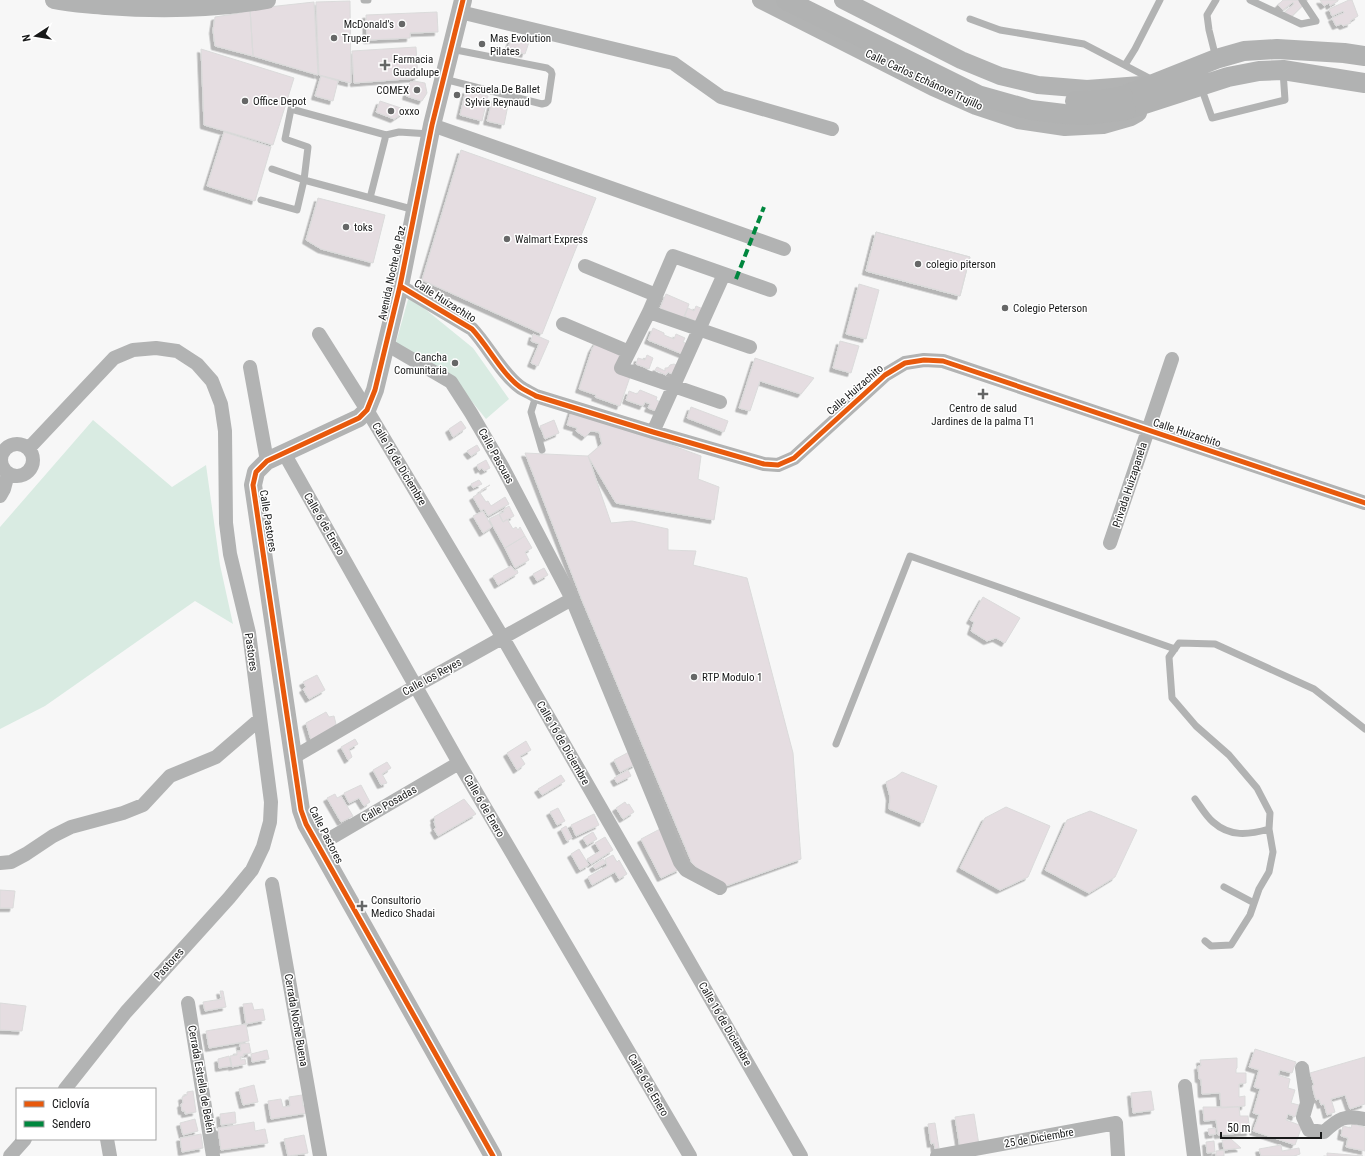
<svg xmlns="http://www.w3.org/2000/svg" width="1365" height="1156" font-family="'Roboto Condensed',sans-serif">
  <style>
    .green { fill: #d9ebe2 }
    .building { fill: #e5dde1; stroke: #dbdbdb; filter: url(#shadow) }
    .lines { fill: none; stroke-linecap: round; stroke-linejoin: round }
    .service { stroke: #b2b3b3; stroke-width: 7 }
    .minor { stroke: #b2b3b3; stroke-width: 14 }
    .tertiary { stroke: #b2b3b3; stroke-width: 18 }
    .secondary { stroke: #b1b2b2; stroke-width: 20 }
    .secondary-bridge { stroke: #b1b2b2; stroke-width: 20 }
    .quiet { stroke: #00873e; stroke-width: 4; stroke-dasharray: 8 4; stroke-linecap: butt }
    .cycleway-casing { stroke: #fff; stroke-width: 8 }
    .cycleway { stroke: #e8590c; stroke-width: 5 }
    .poi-dot { fill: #666767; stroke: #fff; stroke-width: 1.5 }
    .labels { text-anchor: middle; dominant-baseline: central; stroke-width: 3; stroke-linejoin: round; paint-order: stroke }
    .poi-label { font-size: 11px; fill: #181919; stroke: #fff; text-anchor: start }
    .street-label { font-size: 11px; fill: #181919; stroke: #fff }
  </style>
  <defs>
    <filter id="shadow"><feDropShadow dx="-3.5" dy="3.5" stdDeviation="0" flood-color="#0004"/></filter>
  </defs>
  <rect width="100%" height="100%" fill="#f7f7f7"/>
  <path class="green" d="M409 296 473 348 509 399 486 419 452 377 395 346Z
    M93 420 172 487 206 465 220 565 233 624 195 601 45 706 0 729V527Z"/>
  <path class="building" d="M1283 0H1307V1L1291 17 1285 12 1294 4 1293 2 1283 10 1278 5Z
    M1320 0H1338V1L1330 6 1329 3 1324 6Z
    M1349 0H1352L1358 16 1350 21 1351 23 1343 26 1341 24 1336 26 1332 18 1344 13 1343 11 1332 16 1329 9Z
    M350 1 351 83 319 75 316 2Z
    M314 2 318 75 253 56 250 9Z
    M250 9 253 56 215 46 213 30 215 17 240 13Z
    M437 12 438 32 410 33V38L367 40 366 15Z
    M511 39 529 42 525 54 508 49Z
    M416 47 418 78 354 83 352 51Z
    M201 49 294 78 273 145 204 125Z
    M321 76 338 81 333 101 315 96Z
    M414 81 425 83 427 93 422 101 406 96 410 82H412Z
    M466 90 488 96 482 121 460 115Z
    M380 101 407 110 394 119 376 112Z
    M492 101 508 105 504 125 487 121Z
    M224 132 271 147 255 201 207 186Z
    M461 150 596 198 542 334 422 280Z
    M318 198 385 215 373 263 321 249 306 240Z
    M876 232 970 257 960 296 866 271Z
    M876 232 970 257 960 296 866 271Z
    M859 284 879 290 866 339 846 334Z
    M666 294 689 304 684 318 660 308Z
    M696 306 703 309 698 322 684 316 688 308 694 311Z
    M653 328 664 333V335L674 339 676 334 685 338 683 342 689 345 685 355 648 340Z
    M533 334 549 341 538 366 531 363 539 344 531 341Z
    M597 341 619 355 632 371 620 406 595 397 596 395 579 389 592 349Z
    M840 341 859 346 851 373 833 368Z
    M647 355 653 358 649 369 636 364 638 358 645 360Z
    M755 358 814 378 801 394 760 381 750 411 739 408Z
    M674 364 680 367 676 376 668 372 666 375 655 370 657 367 665 371V368H668L670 365Z
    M640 390 657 397 656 400 663 403 659 412 648 408 650 404 645 402 643 406 626 400 629 391 637 394Z
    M691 407 728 421 724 432 687 418Z
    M572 409 701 456 698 479 719 487 714 520 616 503 588 456 602 444 599 432 591 431 585 437 576 431 577 428 567 425Z
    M554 420 559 433 545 439 540 426Z
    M461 421 466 428 453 437 449 429Z
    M477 445 480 450 471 456 467 451Z
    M525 453 588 456 611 523 632 521 668 529V550L696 551 693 565 747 578 793 753 801 859 720 888 692 863 582 600Z
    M486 460 490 468 484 471 482 468 479 470 477 465Z
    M479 480 482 484 473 488 471 484Z
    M490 485 482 490 483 491 480 493 486 502 488 501 491 506 505 497 509 504 488 516 484 509 481 511 473 497 481 492V490Z
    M509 506 514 516 503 522 499 514 504 512 503 510Z
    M483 511 492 527 483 533 473 516Z
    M499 514 503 522 507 519 513 529 516 527 518 530 520 527 525 536 505 548 489 519Z
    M525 536 532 548 525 552 529 560 515 568 505 548Z
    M511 566 515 571 517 570 518 573 498 585 493 576Z
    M544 568 548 575 537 581 533 574Z
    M983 597 1020 618 1005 643 996 638 987 641 971 631 974 622 970 620Z
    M317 675 325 690 309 699 303 689 306 687 303 682Z
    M326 712 329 717 334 716 336 724 331 729 311 740 306 723Z
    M355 739 358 744 349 749 352 757 348 760 341 747Z
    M526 741 531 750 520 756 525 764 517 770 507 753Z
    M629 752 636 764 620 772 614 760Z
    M387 762 391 768 382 774 387 783 381 785 373 770Z
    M628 770 631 776 617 783 614 778Z
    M902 772 937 786 923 823 889 809 890 797 886 782 896 777Z
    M561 775 565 781 542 795 538 789Z
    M361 785 370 802 364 806 359 798 349 803 344 793Z
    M335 794 337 798 341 796 353 816 341 822 327 798Z
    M464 799 476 814 438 836 434 829 436 828 434 821 435 820 434 817Z
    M625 802 627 805 629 804 634 812 623 819 616 808Z
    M1006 807 1050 826 1028 877 1000 890 960 868 985 818Z
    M558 808 565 821 557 825 550 812Z
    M1090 811 1137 830 1115 877 1089 893 1045 870 1067 820Z
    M594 814 599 825 576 836 571 825Z
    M566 826 572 838 567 841 561 829Z
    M660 829 680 869 661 878 641 839Z
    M593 832 597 839 587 845 583 838Z
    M605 837 613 850 591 864 587 859 600 851 595 843Z
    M579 849 589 865 580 870 571 854Z
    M613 855 617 862 619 860 627 874 619 879 615 872 592 885 588 877 607 866 605 859Z
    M603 859 606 863 595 869 593 866Z
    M0 890 15 891 13 908H0Z
    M220 991H223L226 1007 205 1011 203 1002 222 999Z
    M0 1003 26 1006 22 1031 0 1030Z
    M252 1003 254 1010 263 1009 265 1020 246 1024 243 1004Z
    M246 1024 249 1041 209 1048 206 1031Z
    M249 1043 251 1053 243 1054 244 1056 240 1057 241 1060 245 1059 246 1064 232 1067 230 1056 237 1055V1051H241L240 1044Z
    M1255 1049 1296 1062 1292 1073 1280 1070 1278 1075 1290 1079 1288 1088 1295 1090 1291 1103 1299 1105 1295 1117 1288 1114 1286 1120 1302 1126 1295 1145 1253 1131 1259 1115 1253 1113 1260 1089 1254 1087 1259 1070 1249 1067Z
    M267 1050 269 1059 252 1062 251 1054Z
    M229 1056 231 1066 219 1068 218 1059Z
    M1365 1057V1104L1350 1109 1345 1095 1331 1099 1335 1112 1327 1115 1324 1104 1321 1105 1319 1099 1316 1100 1312 1086 1314 1085 1310 1073Z
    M1237 1058V1068L1236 1069V1073H1246V1083L1239 1084V1097L1245 1096V1106L1221 1108 1220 1093 1202 1094 1201 1079H1199L1198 1066H1201L1200 1060Z
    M254 1085 258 1102 243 1105 239 1089Z
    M193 1091 196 1112 185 1114V1111H182L181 1104 183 1103 182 1097 187 1095V1092Z
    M1151 1091 1154 1110 1133 1113 1131 1093Z
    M302 1095 303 1106 306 1105 307 1113 271 1119 268 1101 281 1099 283 1107 290 1106 289 1097Z
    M1203 1107H1239L1240 1116H1248L1250 1132 1218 1135 1216 1120 1204 1121Z
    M235 1112 236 1123 221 1125 220 1114Z
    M974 1114 979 1145 960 1148 955 1117Z
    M195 1119 198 1131 183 1135 180 1123Z
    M254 1122 255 1131 265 1129 268 1143 221 1150 218 1128Z
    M935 1123 939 1148 935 1149 934 1143 931 1144 928 1124Z
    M1352 1124 1365 1127V1151L1346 1147 1348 1138 1341 1136 1343 1126 1351 1128Z
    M1215 1128 1216 1134 1209 1135 1208 1129Z
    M201 1134 203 1148 182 1152 180 1138Z
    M304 1135 308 1153 288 1156 284 1139Z
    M1231 1139 1241 1148 1224 1150 1222 1140Z
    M1214 1141 1215 1152 1207 1153 1206 1142Z
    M1281 1145 1282 1151 1299 1148 1300 1154 1294 1156H1261L1259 1149Z
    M1224 1150V1156H1216V1151Z
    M1327 1153 1363 1156H1327Z"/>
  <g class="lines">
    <path class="service" d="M364 0H368
      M1216 0 1207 15 1209 30 1216 58
      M1250 0 1301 24 1316 21 1302 0
      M970 19 1000 30 1084 44 1153 80
      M1125 65 1135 49 1160 0
      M444 79 542 104 546 103 548 101 552 74 551 71 547 68 451 49
      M1201 87 1212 118 1285 100 1283 71
      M370 198 386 135
      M261 200 297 210 304 180 272 169
      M415 210 304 180 308 147 285 139 291 109 386 135 399 132 430 134
      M536 396 531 412 542 450
      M836 744 910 556 1175 649
      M1195 799C1201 807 1206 816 1213 822 1230 837 1248 835 1269 829L1270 813 1257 788 1229 755 1196 726 1172 698 1169 657 1179 643 1215 644 1314 689 1365 729
      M1224 887 1254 903
      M1205 941 1211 946 1231 945 1250 915 1259 889 1269 872 1273 852 1269 829"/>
    <path class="minor" d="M460 12 673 63 721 97 832 129
      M432 125 784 249
      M585 266 656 295
      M400 286 472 329C488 346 502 374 520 387 524 390 531 393 536 396L653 432 764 464 778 465 794 458 885 375 905 363 924 360 943 361 1365 503
      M649 312 750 347
      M563 324 629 352
      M319 334 367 410 503 638 801 1156
      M386 344 451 382 471 413 502 466 572 599 680 862 686 870 720 888
      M250 367 267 461
      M720 402 621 368 649 312 673 256 770 290
      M653 432 724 274
      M1 460a16 16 0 1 1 32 0a16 16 0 1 1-32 0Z
      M29 448 114 358 133 350 156 348 177 351 197 364 212 381 221 404 225 431 226 523 230 554 249 633 271 802 270 822 263 847 252 870 229 898 126 1012 65 1089
      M284 453 459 763 690 1156
      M0 496 4 489 8 474
      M1110 543 1172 359
      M294 757 416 686 572 599
      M319 845 459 763
      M0 863 11 862 26 854 53 836 71 827 123 813 143 805 170 776 216 757 260 719
      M272 884 320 1156
      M188 1003 213 1156
      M1302 1068 1307 1103 1303 1117 1309 1130 1324 1132C1339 1118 1344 1115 1365 1119
      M1185 1086 1194 1156
      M107 1139 110 1156
      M10 1156 25 1139
      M937 1156 1116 1123 1118 1156"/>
    <path class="tertiary" d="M54 0C71 4 88 4 106 6 159 10 214 9 267 0
      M463 0 432 125 400 286 375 390 367 410 359 418 267 461 256 472 253 485 301 810 306 824 493 1156
      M761 0 933 87 976 106 1018 120 1065 127 1103 125 1131 117 1138 113
      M843 0 961 60 1000 76 1038 85 1087 89 1141 85"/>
    <path class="secondary" d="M1123 96 1216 59 1244 51 1277 49 1344 53 1365 56
      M1126 110 1228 77 1259 71 1283 70 1365 83"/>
    <path class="secondary-bridge" d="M786 0 978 95 1031 110 1064 114 1086 115 1126 110
      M1075 101 1100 100 1123 96"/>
    <path class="quiet" d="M736 279 764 207"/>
    <g class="cycleway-casing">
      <path id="cycleway" d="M463 0 432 125 400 286 375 390 367 410 359 418 267 461 256 472 253 485 301 810 306 824 493 1156
        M400 286 472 329C488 346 502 374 520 387 524 390 531 393 536 396L653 432 764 464 778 465 794 458 885 375 905 363 924 360 943 361 1365 503"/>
    </g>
    <use href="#cycleway" class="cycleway"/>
  </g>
  <g class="poi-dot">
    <circle cx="402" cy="24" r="4"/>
    <circle cx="334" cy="38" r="4"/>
    <circle cx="482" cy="44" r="4"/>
    <path d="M383 59h4v4h4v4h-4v4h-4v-4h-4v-4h4z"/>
    <circle cx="417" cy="90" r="4"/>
    <circle cx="457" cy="95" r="4"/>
    <circle cx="245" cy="101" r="4"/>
    <circle cx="391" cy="111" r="4"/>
    <circle cx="346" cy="227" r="4"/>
    <circle cx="507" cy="239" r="4"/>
    <circle cx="918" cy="264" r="4"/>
    <circle cx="1005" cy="308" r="4"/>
    <circle cx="455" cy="363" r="4"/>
    <path d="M981 388h4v4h4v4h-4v4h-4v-4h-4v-4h4z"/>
    <circle cx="694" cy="677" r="4"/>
    <path d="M360 900h4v4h4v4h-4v4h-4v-4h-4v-4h4z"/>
  </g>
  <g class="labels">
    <g class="poi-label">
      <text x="394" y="24" text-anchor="end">McDonald's</text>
      <text x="342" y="38">Truper</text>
      <text x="490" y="38">Mas Evolution<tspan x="490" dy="13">Pilates</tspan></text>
      <text x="393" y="59">Farmacia<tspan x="393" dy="13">Guadalupe</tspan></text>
      <text x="465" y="89">Escuela De Ballet<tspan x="465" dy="13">Sylvie Reynaud</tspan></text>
      <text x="409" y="90" text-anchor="end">COMEX</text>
      <text x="253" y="101">Office Depot</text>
      <text x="399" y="111">oxxo</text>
      <text x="354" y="227">toks</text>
      <text x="515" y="239">Walmart Express</text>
      <text x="926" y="264">colegio piterson</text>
      <text x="1013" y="308">Colegio Peterson</text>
      <text x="447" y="357" text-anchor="end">Cancha<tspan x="447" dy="13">Comunitaria</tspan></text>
      <text x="983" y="408" text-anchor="middle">Centro de salud<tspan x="983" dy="13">Jardines de la palma T1</tspan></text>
      <text x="702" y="677">RTP Modulo 1</text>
      <text x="371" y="900">Consultorio<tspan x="371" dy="13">Medico Shadai</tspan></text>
    </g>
    <g class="street-label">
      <text transform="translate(924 80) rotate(25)">Calle Carlos Echánove Trujillo</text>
      <text transform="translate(392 273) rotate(-78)">Avenida Noche de Paz</text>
      <text transform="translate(445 301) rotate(32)">Calle Huizachito</text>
      <text transform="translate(855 390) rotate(-41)">Calle Huizachito</text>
      <text transform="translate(1187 433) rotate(18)">Calle Huizachito</text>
      <text transform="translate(496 456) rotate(61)">Calle Pascuas</text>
      <text transform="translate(399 464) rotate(59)">Calle 16 de Diciembre</text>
      <text transform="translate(1130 485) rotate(-72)">Privada Huizapanela</text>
      <text transform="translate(268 521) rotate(81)">Calle Pastores</text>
      <text transform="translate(324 524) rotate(60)">Calle 6 de Enero</text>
      <text transform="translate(251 652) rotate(82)">Pastores</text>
      <text transform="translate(432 677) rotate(-29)">Calle los Reyes</text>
      <text transform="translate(563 743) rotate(60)">Calle 16 de Diciembre</text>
      <text transform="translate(389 804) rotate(-30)">Calle Posadas</text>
      <text transform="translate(484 806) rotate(60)">Calle 6 de Enero</text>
      <text transform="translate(326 835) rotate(63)">Calle Pastores</text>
      <text transform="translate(169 964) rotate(-48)">Pastores</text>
      <text transform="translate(296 1020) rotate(80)">Cerrada Noche Buena</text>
      <text transform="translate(725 1024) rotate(60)">Calle 16 de Diciembre</text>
      <text transform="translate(201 1079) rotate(80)">Cerrada Estrella de Belén</text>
      <text transform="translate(648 1085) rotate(60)">Calle 6 de Enero</text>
      <text transform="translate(1039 1138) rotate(-10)">25 de Diciembre</text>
    </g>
  </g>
  <rect x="16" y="1088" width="140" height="52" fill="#ffffff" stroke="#a3a3a3"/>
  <rect x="24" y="1101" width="20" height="6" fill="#e8590c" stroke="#a3a3a3"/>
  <text x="52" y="1108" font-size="12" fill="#181919">Ciclovía</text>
  <rect x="24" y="1121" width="20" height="6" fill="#00873e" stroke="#a3a3a3"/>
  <text x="52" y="1128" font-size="12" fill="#181919">Sendero</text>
  <g transform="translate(36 36) rotate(258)" stroke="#ffffff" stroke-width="3" paint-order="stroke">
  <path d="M0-3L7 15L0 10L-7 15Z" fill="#181919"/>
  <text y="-6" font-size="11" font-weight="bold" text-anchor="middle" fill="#181919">N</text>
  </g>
  <path d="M1221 1132v6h100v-6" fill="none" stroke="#181919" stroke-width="2"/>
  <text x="1227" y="1132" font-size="12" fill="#181919" stroke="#ffffff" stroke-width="3" paint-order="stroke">50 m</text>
</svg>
